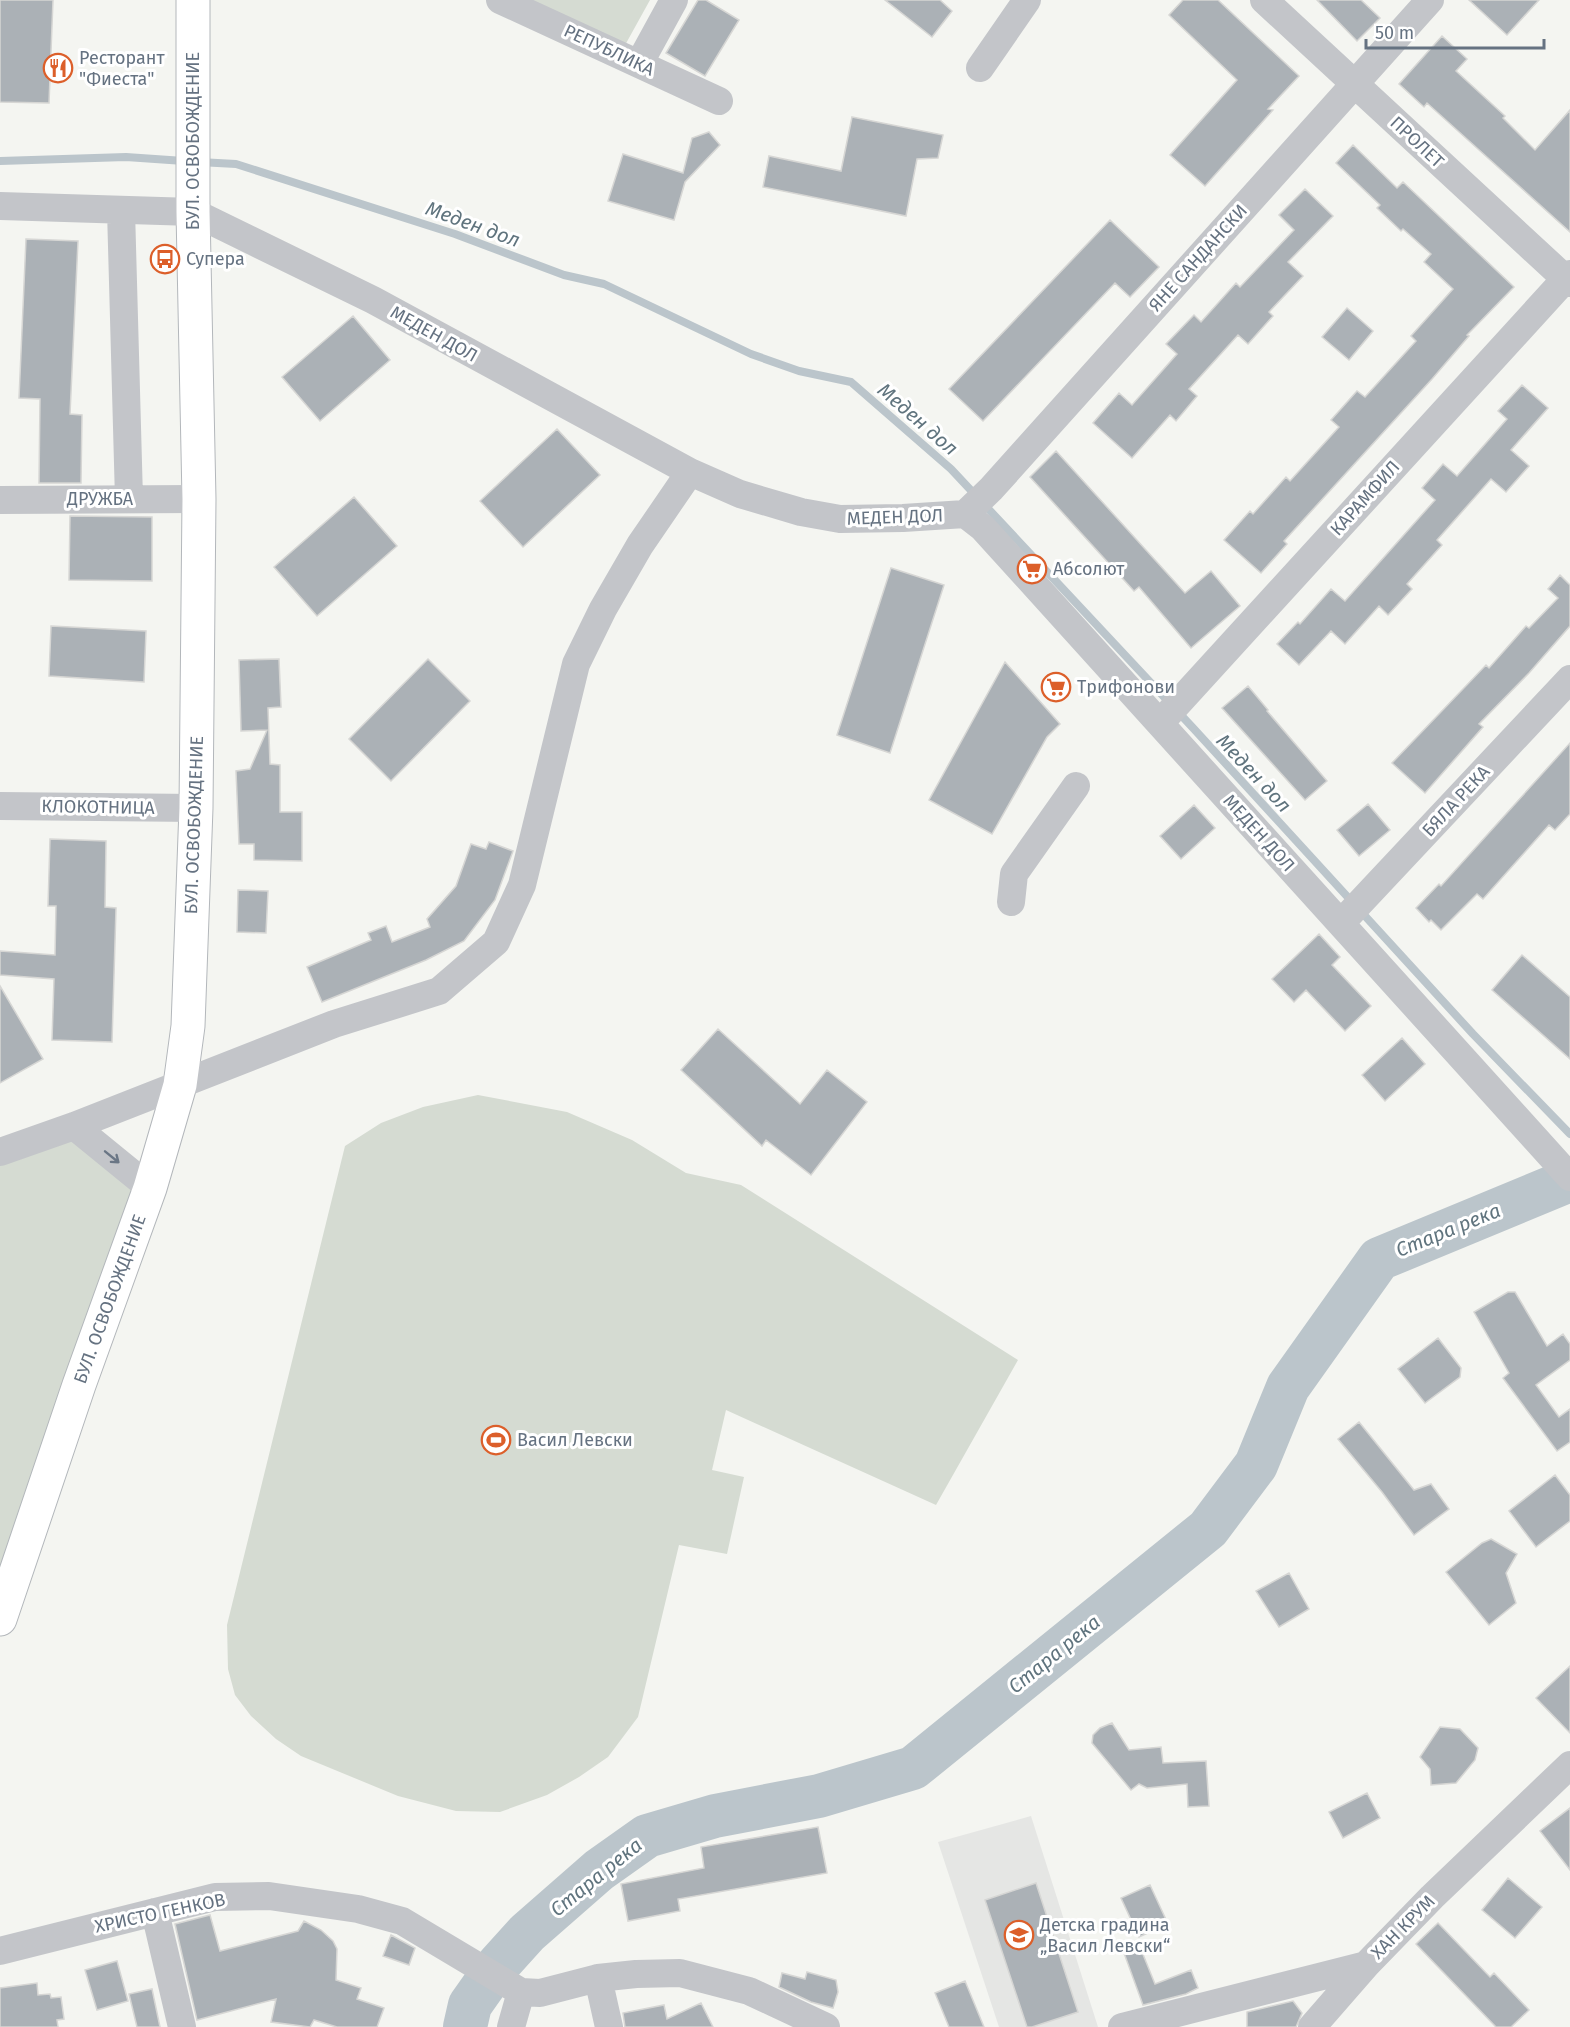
<svg xmlns="http://www.w3.org/2000/svg" width="1570" height="2027" font-family="'Fira Sans',sans-serif">
  <style>
    .built { fill: #e5e6e4 }
    .green { fill: #d5dbd2 }
    .lines { fill: none; stroke-linecap: round; stroke-linejoin: round }
    .stream { stroke: #bbc5cb; stroke-width: 8 }
    .river { stroke: #bbc5cb; stroke-width: 44 }
    .building { fill: #abb1b6; stroke: #d6d6d4; stroke-width: 1.5 }
    .secondary-casing { stroke: #b3b7bb; stroke-width: 35 }
    .minor { stroke: #c3c5c9; stroke-width: 28 }
    .secondary { stroke: #fff; stroke-width: 33 }
    .oneway { stroke: #6a7685 }
    .labels { text-anchor: middle; dominant-baseline: central; stroke-width: 6; stroke-linejoin: round; paint-order: stroke }
    .street-label { font-size: 18px; fill: #657281; stroke: #fff }
    .poi-label { font-size: 18px; fill: #657281; stroke: #fff; text-anchor: start }
    .water-label { font-size: 20px; font-style: italic; fill: #60747e; stroke: #fff }
  </style>
  <rect width="100%" height="100%" fill="#f4f5f1"/>
  <path class="built" d="M1031 1816 1098 2027H999L938 1842Z"/>
  <path class="green" d="M525 0H650L624 47Z
    M478 1095 567 1112 632 1140 686 1173 741 1185 1018 1360 936 1505 726 1410 712 1470 744 1477 727 1554 679 1545 638 1717 608 1757 579 1777 547 1795 500 1812 456 1811 398 1796 301 1756 276 1739 251 1716 235 1695 228 1669 227 1625 345 1146 381 1123 423 1107Z
    M74 1126 150 1188 0 1619V1152Z"/>
  <g class="lines">
    <path class="stream" d="M0 161 126 157 184 161
      M199 162 236 164 455 234 564 275 604 284 751 354 799 371 851 382 951 469 1194 729 1473 1034 1570 1134"/>
    <path class="river" d="M465 2027 470 2005 499 1964 527 1933 599 1870 647 1836 715 1816 819 1796 913 1768 1208 1529 1256 1465 1288 1387 1379 1259 1570 1180"/>
  </g>
  <path class="building" d="M0 0H53L49 103 0 102Z
    M698 0H706L739 20 705 76 666 53Z
    M885 0H940L952 11 932 37Z
    M1183 0H1218L1299 76 1268 109 1273 110 1205 186 1170 155 1237 80 1169 15Z
    M1317 0H1361L1380 18 1357 41Z
    M1469 0H1539L1507 35Z
    M1442 36 1467 59 1456 71 1505 116 1503 118 1535 150 1570 110V232L1427 103 1424 107 1399 84Z
    M852 117 943 135 938 158 917 159 906 216 763 187 769 156 841 171Z
    M709 132 720 145 685 182 674 220 608 201 623 154 683 173 692 138Z
    M1353 145 1397 188 1403 182 1514 287 1467 335 1469 336 1432 379 1284 541 1287 544 1261 573 1224 540 1250 511 1253 514 1286 477 1290 481 1339 427 1331 420 1357 391 1365 397 1416 341 1411 336 1453 289 1424 262 1431 254 1403 229 1401 231 1377 208 1380 205 1336 163Z
    M1305 189 1333 216 1288 262 1303 276 1269 312 1273 316 1248 344 1238 335 1189 389 1197 396 1176 421 1170 415 1132 458 1093 423 1119 393 1132 405 1177 354 1166 344 1194 315 1201 322 1236 283 1240 287 1294 230 1279 215Z
    M1110 220 1159 267 1130 297 1115 283 983 421 949 389Z
    M26 239 78 241 70 414 82 415 81 483H39L40 399 19 398Z
    M1347 308 1373 331 1349 360 1322 337Z
    M353 316 390 360 320 421 282 377Z
    M1522 385 1548 408 1511 450 1529 466 1506 492 1491 479 1437 540 1442 545 1407 584 1412 589 1388 615 1379 606 1345 644 1331 631 1299 665 1277 644 1298 622 1300 624 1331 589 1345 601 1435 500 1422 488 1443 464 1457 476 1507 419 1498 411Z
    M557 429 600 475 523 547 480 501Z
    M1056 451 1185 593 1211 571 1240 606 1191 648 1139 587 1134 591 1030 477Z
    M354 497 397 546 317 616 274 567Z
    M70 516 152 517V581L69 580Z
    M891 568 944 585 890 753 837 735Z
    M1560 575 1570 585V626L1529 673 1479 724 1483 727 1425 793 1392 763 1486 665 1489 668 1526 626 1529 628 1558 598 1548 589Z
    M51 626 146 631 144 682 49 676Z
    M279 659 281 707 268 708 270 764 280 765V812H302V861L254 860V844H239L236 771 250 769 267 730 241 731 239 660Z
    M428 659 470 701 391 781 349 739Z
    M1005 662 1060 724 1047 737 992 834 929 800Z
    M1248 686 1268 710 1267 711 1327 781 1305 800 1222 708Z
    M1570 743V814L1555 830 1549 825 1483 899 1477 894 1441 930 1431 920 1429 922 1416 908 1439 884 1441 886Z
    M1368 804 1390 830 1359 856 1337 830Z
    M1194 805 1215 828 1181 859 1160 836Z
    M50 839 106 841 105 907 116 908 112 1042 52 1040 54 979 0 975V951L55 955 56 906H48Z
    M489 842 513 851 495 900 464 941 426 960 322 1002 307 967 371 940 368 933 386 926 392 942 430 927 427 919 456 886 471 844 486 849Z
    M238 890 268 891 266 933 237 932Z
    M1319 934 1340 957 1332 965 1371 1006 1345 1031 1306 990 1294 1002 1272 979Z
    M1522 955 1570 997V1059L1492 990Z
    M0 986 43 1059 0 1083Z
    M718 1029 800 1104 827 1070 867 1102 811 1175 766 1140 762 1146 681 1070Z
    M1402 1038 1425 1064 1385 1101 1362 1075Z
    M1508 1292H1515L1547 1346 1563 1334 1570 1344V1360L1536 1385 1559 1417 1570 1409V1442L1557 1451 1503 1378 1509 1373 1474 1312Z
    M1438 1338 1461 1368 1460 1377 1425 1403 1398 1369Z
    M1359 1422 1414 1490 1431 1484 1449 1509 1414 1535 1382 1492 1338 1439Z
    M1555 1475 1570 1495V1521L1536 1547 1509 1511Z
    M1491 1539 1517 1554 1506 1573 1516 1603 1489 1625 1446 1572 1482 1543Z
    M1289 1573 1309 1609 1279 1627 1256 1591Z
    M1570 1666V1733L1536 1698Z
    M1112 1723 1129 1750 1161 1747 1163 1763 1206 1761 1209 1806 1188 1807 1187 1784 1147 1788 1139 1784 1131 1790 1092 1743 1093 1735 1100 1728Z
    M1440 1727 1460 1729 1478 1748 1475 1760 1456 1783 1431 1785 1430 1769 1420 1757Z
    M1367 1793 1380 1818 1343 1838 1329 1812Z
    M1570 1808V1870L1540 1831Z
    M818 1827 827 1873 678 1899 680 1911 628 1921 621 1884 704 1868 701 1847Z
    M1508 1878 1542 1907 1515 1938 1482 1910Z
    M1036 1883 1078 2012 1032 2027H1027L985 1900Z
    M1150 1885 1168 1924 1139 1937 1121 1898Z
    M210 1915 220 1951 298 1931 304 1921 321 1930 333 1941 337 1949 336 1980 361 1988 357 1999 384 2008 377 2027H337L314 2020 310 2027 271 2022 276 1999 197 2020 175 1924Z
    M1438 1923 1490 1977 1494 1973 1529 2010 1511 2027H1496L1416 1944Z
    M391 1935 415 1948 409 1965 383 1956Z
    M1140 1947 1155 1984 1191 1970 1198 1988 1186 1994 1143 2005 1124 1953Z
    M117 1961 128 2001 97 2010 85 1970Z
    M807 1972 836 1980 838 1992 833 2008 811 2002 779 1987 782 1973 805 1979Z
    M965 1981 984 2027H949L935 1993Z
    M37 1983 38 1995 50 1994 51 1998 61 1997 64 2019 57 2020 58 2027H0V1988Z
    M152 1989 160 2027H137L129 1994Z
    M1293 2001 1302 2013 1296 2027H1247V2012Z
    M701 2003 713 2027H625L623 2013 664 2005 667 2019Z"/>
  <g class="lines">
    <g class="secondary-casing">
      <path id="secondary" d="M0 1619 79 1385 150 1188 180 1085 188 1026 196 808 199 499 193 212V0"/>
    </g>
    <path class="minor" d="M500 0 719 101
      M1264 0 1570 283
      M639 64 674 0
      M980 68 1027 0
      M0 206 193 212 373 300 690 472 740 494 801 512 840 519 903 518 965 514 983 528 1570 1177
      M121 210 129 499
      M0 500 199 499
      M965 514 991 489 1430 0
      M1160 723 1570 274
      M0 806 196 808
      M1011 902 1014 874 1076 786
      M1341 923 1570 679
      M74 1126 150 1188
      M0 1152 74 1126 334 1024 439 991 496 942 522 885 576 664 603 609 640 545 690 472
      M155 1912 182 2027
      M0 1951 215 1897 269 1896 358 1909 402 1921 521 1992 540 1993 598 1978 636 1974 680 1973 749 1991 826 2027
      M598 1978 609 2027
      M511 2027 521 1992
      M1122 2027 1366 1965 1432 1897 1570 1765
      M1312 2027 1366 1965"/>
    <use href="#secondary" class="secondary"/>
  </g>
  <defs><path id="oneway-shaft" d="M-6 0H5M1.5-3L5.5 0L1.5 3" fill="none" stroke-width="1.6" stroke-linecap="round" stroke-linejoin="round" transform="scale(1.5)"/></defs>
  <use class="oneway" href="#oneway-shaft" transform="translate(112 1157) rotate(39)"/>
  <defs>
    <g id="restaurant-ring" transform="scale(1.5)"><circle r="9.5" fill="#fff" stroke="#dc5f2a" stroke-width="1.5"/><path d="M-5-6h1v4h1v-4h1v4h1v-4h1v5L-1.5 .5V6h-2V.5L-5-1ZM5-6V6H3V1.5H1.5Q1.5-4 5-6Z" fill="#dc5f2a"/></g>
    <g id="bus-ring" transform="scale(1.5)"><circle r="9.5" fill="#fff" stroke="#dc5f2a" stroke-width="1.5"/><path d="M-5-6H5V4H4V6H2V4H-2V6H-4V4H-5ZM-3.5-4V0h7V-4ZM-3.5 1.2v1.5H-2V1.2ZM2 1.2v1.5H3.5V1.2Z" fill="#dc5f2a"/></g>
    <g id="supermarket-ring" transform="scale(1.5)"><circle r="9.5" fill="#fff" stroke="#dc5f2a" stroke-width="1.5"/><path d="M-6-5.5h2.5l.6 2H6L4.5 2H-2.5L-4.4-4H-6ZM-1.5 3.2a1.3 1.3 0 1 0 .1 0ZM3 3.2a1.3 1.3 0 1 0 .1 0Z" fill="#dc5f2a"/></g>
    <g id="stadium-ring" transform="scale(1.5)"><circle r="9.5" fill="#fff" stroke="#dc5f2a" stroke-width="1.5"/><path d="M0-5a6.5 5 0 1 0 0 10a6.5 5 0 1 0 0-10ZM-3.5-1.8h7v3.6h-7Z" fill="#dc5f2a"/></g>
    <g id="school-ring" transform="scale(1.5)"><circle r="9.5" fill="#fff" stroke="#dc5f2a" stroke-width="1.5"/><path d="M0-5L7-2L0 1L-7-2ZM-4 1L0 2.5L4 1V4Q0 6-4 4Z" fill="#dc5f2a"/></g>
  </defs>
  <g fill-rule="evenodd">
    <use href="#restaurant-ring" x="58" y="68"/>
    <use href="#bus-ring" x="165" y="259"/>
    <use href="#supermarket-ring" x="1032" y="569"/>
    <use href="#supermarket-ring" x="1056" y="687"/>
    <use href="#stadium-ring" x="496" y="1440"/>
    <use href="#school-ring" x="1019" y="1935"/>
  </g>
  <g class="labels">
    <g class="street-label">
      <text transform="translate(609 50) rotate(25)">РЕПУБЛИКА</text>
      <text transform="translate(193 141) rotate(-90)">БУЛ. ОСВОБОЖДЕНИЕ</text>
      <text transform="translate(1417 142) rotate(43)">ПРОЛЕТ</text>
      <text transform="translate(1198 258) rotate(-48)">ЯНЕ САНДАНСКИ</text>
      <text transform="translate(434 334) rotate(29)">МЕДЕН ДОЛ</text>
      <text transform="translate(1365 498) rotate(-48)">КАРАМФИЛ</text>
      <text x="100" y="499">ДРУЖБА</text>
      <text transform="translate(895 517) rotate(-2)">МЕДЕН ДОЛ</text>
      <text transform="translate(1456 801) rotate(-47)">БЯЛА РЕКА</text>
      <text transform="translate(98 807) rotate(1)">КЛОКОТНИЦА</text>
      <text transform="translate(194 825) rotate(-88)">БУЛ. ОСВОБОЖДЕНИЕ</text>
      <text transform="translate(1259 833) rotate(48)">МЕДЕН ДОЛ</text>
      <text transform="translate(110 1299) rotate(-70)">БУЛ. ОСВОБОЖДЕНИЕ</text>
      <text transform="translate(160 1913) rotate(-12)">ХРИСТО ГЕНКОВ</text>
      <text transform="translate(1403 1927) rotate(-45)">ХАН КРУМ</text>
    </g>
    <g class="poi-label">
      <text x="79" y="58">Ресторант<tspan x="79" dy="21">"Фиеста"</tspan></text>
      <text x="186" y="259">Супера</text>
      <text x="1053" y="569">Абсолют</text>
      <text x="1077" y="687">Трифонови</text>
      <text x="517" y="1440">Васил Левски</text>
      <text x="1040" y="1925">Детска градина<tspan x="1040" dy="21">„Васил Левски“</tspan></text>
    </g>
    <g class="water-label">
      <text transform="translate(473 224) rotate(20)">Меден дол</text>
      <text transform="translate(918 419) rotate(41)">Меден дол</text>
      <text transform="translate(1254 773) rotate(47)">Меден дол</text>
      <text transform="translate(1448 1230) rotate(-22)">Стара река</text>
      <text transform="translate(1054 1654) rotate(-39)">Стара река</text>
      <text transform="translate(596 1877) rotate(-39)">Стара река</text>
    </g>
  </g>
  <path d="M1366 39v9h178v-9" fill="none" stroke="#657281" stroke-width="3"/>
  <text x="1375" y="39" font-size="18" fill="#657281" stroke="#ffffff" stroke-width="4.5" paint-order="stroke">50 m</text>
</svg>
